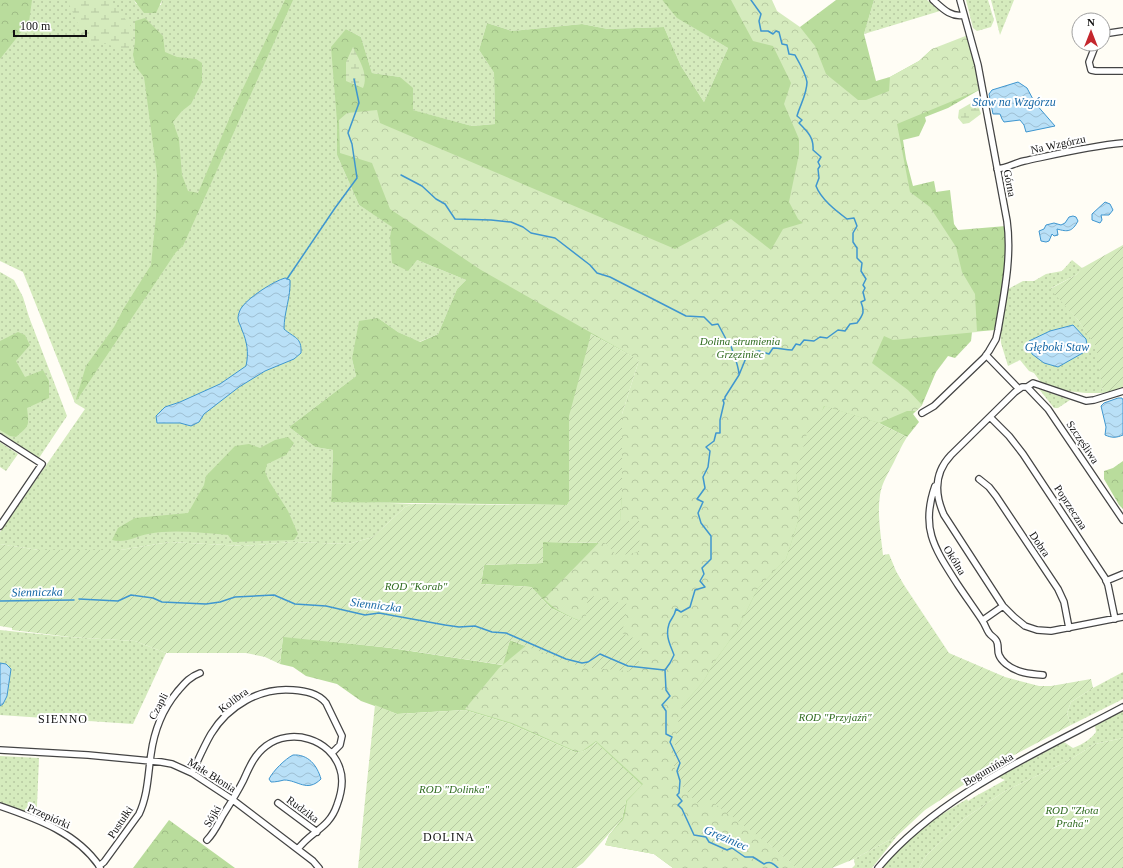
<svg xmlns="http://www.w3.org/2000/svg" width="1123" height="868" font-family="Georgia,serif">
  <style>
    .grass { fill: url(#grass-dots) }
    .forest { fill: url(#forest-crowns) }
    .wetland { fill: url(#wetland-marsh) }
    .park { fill: url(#park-crowns) }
    .garden { fill: url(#garden-furrows) }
    .water { fill: url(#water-waves); stroke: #3f96cf }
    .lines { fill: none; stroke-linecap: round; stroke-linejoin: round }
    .stream { stroke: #3f96cf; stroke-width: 1.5 }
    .minor-casing { stroke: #444; stroke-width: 8 }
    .minor { stroke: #fff; stroke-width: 5.5 }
    .labels { text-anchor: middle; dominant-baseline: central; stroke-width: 4; stroke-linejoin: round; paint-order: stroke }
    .street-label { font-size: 11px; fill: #111; stroke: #fff }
    .park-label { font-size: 11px; font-style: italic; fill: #2f6b1f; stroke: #fff }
    .water-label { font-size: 12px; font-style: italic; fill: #1768a6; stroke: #fff }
    .neighbourhood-label { font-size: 12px; letter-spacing: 1px; fill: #111; stroke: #fff }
  </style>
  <defs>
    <pattern id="grass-dots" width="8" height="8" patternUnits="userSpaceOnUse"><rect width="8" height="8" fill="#d5ebbd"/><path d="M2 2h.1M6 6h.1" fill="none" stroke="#b6c8a1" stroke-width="1.8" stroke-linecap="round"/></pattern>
    <pattern id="forest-crowns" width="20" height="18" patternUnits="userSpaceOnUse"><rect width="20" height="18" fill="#b9dc9c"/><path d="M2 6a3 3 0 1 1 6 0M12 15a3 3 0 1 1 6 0" fill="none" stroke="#9ebc85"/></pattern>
    <pattern id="wetland-marsh" width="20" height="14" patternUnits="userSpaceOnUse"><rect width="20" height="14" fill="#d5ebbd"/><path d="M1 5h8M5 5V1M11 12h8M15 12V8" fill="none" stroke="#b6c8a1"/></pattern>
    <pattern id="park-crowns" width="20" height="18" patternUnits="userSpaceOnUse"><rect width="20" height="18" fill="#d5ebbd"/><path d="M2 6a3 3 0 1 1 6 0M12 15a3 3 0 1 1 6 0" fill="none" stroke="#b6c8a1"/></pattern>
    <pattern id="garden-furrows" width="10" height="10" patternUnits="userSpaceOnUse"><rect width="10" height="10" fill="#d5ebbd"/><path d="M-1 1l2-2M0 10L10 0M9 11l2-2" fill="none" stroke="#b6c8a1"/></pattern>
    <pattern id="water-waves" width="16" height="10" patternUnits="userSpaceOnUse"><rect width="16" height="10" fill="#b9e0f7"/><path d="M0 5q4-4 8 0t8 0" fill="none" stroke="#9ebfd3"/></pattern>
  </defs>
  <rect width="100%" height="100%" fill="#fffdf5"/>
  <path class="grass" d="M0 0H134L136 4 161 5 162 0H662L678 18 728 48 704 102 681 66 664 27 608 29 582 24 512 31 487 23 479 50 494 73 495 124 472 126 412 110 400 77 372 73 361 37 346 29 337 121V155L359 205 393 227 390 236 417 260 466 280 457 289 438 334 419 342 398 332 378 318 352 359 356 376 289 427 315 447 333 450 331 502H365L413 504 405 507 373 537 348 544 292 542 244 546 170 542 120 550H39L0 544V532L85 409 75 403 23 272 0 261Z
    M874 0H927L940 11 864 34Z
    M966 0H988L994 20 991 27 977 31 973 28Z
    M991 0H1014L1000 35Z
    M1072 260 1082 268 1076 275 1051 288 1078 320 1097 347 1103 393H1086L1067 391 1042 384 1034 373 1029 371 1020 360 1008 366 1001 343 1000 330 1008 289 1023 281H1034L1046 274 1062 271Z
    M0 272 14 280 23 297 29 317 67 416 39 458 0 433Z
    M1039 389 1070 400 1058 408H1054Z
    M0 442 18 454 6 471 0 467Z
    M0 630 68 637 135 641 166 653 133 724 0 715Z
    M1123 672V699L1071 725 1067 713 1071 702 1093 688Z
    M1123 711V738L1095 744 1066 762 1005 791 965 818 926 856 919 868H881L911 838 937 817 967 799 968 801C980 793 993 787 1005 780L998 777 1064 742 1073 748C1083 744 1090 740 1096 732L1095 726Z
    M0 756 39 758 37 806 33 815 0 802Z
    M897 836 872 868H852L855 865 854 859Z"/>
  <path class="forest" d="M0 0H32L29 22 0 59Z
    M134 0H162L156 13H144Z
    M285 0H293L183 246 176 252 77 400 76 399 86 366 114 327 124 308 151 265 156 216 157 174 144 77 136 67 133 55 135 42V21L145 18 163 36 165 52 177 57 196 59 202 63V82L191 104 182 111 173 122 179 139 182 175 188 191 198 193 235 105Z
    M662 0H757L784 39 836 0H874L864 34 876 81 890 77 919 61 932 49 970 41 979 90 948 108 925 117 926 121 919 136 903 140 906 159 913 186 934 181 936 192 950 190 954 224 958 230 1006 226C1007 262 1002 295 995 330L972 332 971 341 955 358 948 356 936 372 922 405 913 414 919 422 907 437 879 423 673 764 797 868H673L654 854 605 845 609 835 622 819 626 801 596 742C589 748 584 753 575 752L511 724 465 710 397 714 361 701 337 684 306 676 293 667 280 664 283 636 391 648 502 665 510 640 572 664 586 616 578 621 551 608 531 587 481 584 484 565 543 563V542L605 543 639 360 591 334 569 502 567 505 331 502 333 450 315 447 289 427 356 376 352 359 359 321 378 318 398 332 420 342 438 334 457 289 466 280 417 260 408 271 392 263 390 236 392 227 359 205 337 155V121L331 47 346 29 361 37 372 73 400 77 413 88V110L472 126 495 124 494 73 479 50 487 23 512 31 582 24 608 29 664 27 681 66 704 102 728 48 677 18Z
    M18 332 25 335 30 345 16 361 25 377 43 370 49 381V398L27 408C29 426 30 425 16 437L10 436 0 430V341Z
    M288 437 294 443 286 455 267 464 265 472 269 481 288 511 298 534 294 540 233 542 228 535C202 533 174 529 148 534 136 536 125 544 112 540L118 528 135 518 188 513 204 485 206 476 235 446 249 444 260 448 275 440Z
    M1123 461V509L1119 505 1104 479V471L1113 468Z
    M169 820 235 868H133Z"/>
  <path class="wetland" d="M67 0H105L112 2 133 29V42L128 51 106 44 87 43Z
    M353 47C359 60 369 74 363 88L346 81V62Z
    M973 102 978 104 981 114 969 123 963 124 958 118 959 110Z"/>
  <path class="park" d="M731 0H772L777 11 800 27 815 46 826 74 858 100H866L889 91 890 77 919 61 932 49 968 35 970 41 979 90 897 124 910 192 930 207 956 247 962 272 975 294 977 332 893 340 884 336 872 363 908 390 922 405 916 411H907L879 423 824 406 796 475 800 515 786 559 758 588 736 632 717 658 703 682 682 706 766 842 797 868H673L654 854 605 845 609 835 623 820 625 814 627 801 643 784 596 741 581 752 575 751 512 723 465 709 499 668 528 644 622 634C596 626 564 619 544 599L620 521 622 495V414L639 360 481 270 390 209 372 163 340 153 339 120 347 113 377 110 380 123 675 249 731 219 771 250 783 229 803 223 798 219 789 202 799 154V139L784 104 791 83 773 46 753 41Z"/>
  <path class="garden" d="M1123 245V389L1103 393 1096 347 1078 320 1050 289 1076 275 1082 268Z
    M591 334 639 360 622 414V495L620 521H640L639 552 617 556 605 543 543 542V563L484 565 481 584 531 587 551 608 578 621 586 616 588 594 600 599 628 604 622 633 643 642 638 665 629 671 591 668 572 664 510 640 503 665 391 648 283 637 280 664 265 657 246 653H166L135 641 70 637 12 630V628L0 626V544L39 550H120L170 542 244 546 292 542 348 544 373 537 405 507 413 504 567 505 569 502V416Z
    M825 406 879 423 907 437C902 445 898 453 894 462 889 472 882 482 880 495 877 514 881 536 883 555L889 554 896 571 904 585 949 653 1005 677 1039 686H1051L1091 679 1093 688 1071 702 1067 713 1071 725 986 770 925 810 897 836 854 859 832 868H797L766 842 707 798 697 803 682 786 673 764 677 727 682 706 703 682 717 658 736 632 758 588 786 559 800 515 796 475 807 433Z
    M375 705 397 714 465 710 511 724 575 752C584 753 589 748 596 742L642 785 626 801 622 819 583 863 576 868H358Z
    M1123 738V868H919L926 856 965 818 1005 791 1066 762 1095 744Z"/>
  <path class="water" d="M1018 82 1027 88 1035 103 1055 126 1026 132 1024 125 1020 120 1004 122 1002 119 1000 114H993L989 94 992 90Z
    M1105 202 1110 204 1113 210 1109 215H1101L1102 220 1100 223 1092 220V214Z
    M1073 216 1076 217 1078 221C1072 232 1068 232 1057 229L1058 235 1054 236 1052 234 1049 241 1046 242 1041 241 1039 231 1044 229 1046 225 1054 223 1061 225 1065 223 1069 217Z
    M285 278 290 280C291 297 284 312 284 329 294 338 302 337 301 353L294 359 265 371 239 387 204 414 199 422 191 426 180 423H157L156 416 165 407 180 402 220 384 246 366C249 352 247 342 242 330 241 326 238 322 238 318 238 315 240 309 242 307 249 297 274 281 285 278Z
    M1073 325 1086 339 1088 350 1058 367 1044 363 1032 354 1029 341 1050 331Z
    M1118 398H1122L1123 400V435C1116 438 1112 438 1105 435L1106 427 1101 406 1104 403Z
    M0 663 6 664 11 669 7 696 3 704 0 706Z
    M293 755C308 754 317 765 321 779 307 793 298 780 284 780 280 781 276 782 271 782L269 779C273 771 285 759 293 755Z"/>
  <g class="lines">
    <path class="stream" d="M751 0 761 14 759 21 761 31H768L773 34 776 31 779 32 782 44 787 45 789 54 795 55C799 62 806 74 807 82 807 94 800 105 797 116L802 120 799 123C808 132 814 138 813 150L821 157 818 162 820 166 818 169 819 178 816 186C821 199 835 210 847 219L854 218 857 226 853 233V242L857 248V258L862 263 861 271 866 279 863 285 865 288 863 292 865 300 861 302C865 312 863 315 857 323L850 324 845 331 838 330 827 338 820 337 814 341 804 340 800 345 796 344 792 350C785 350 780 348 773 348L769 354 759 351 748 353 739 375 725 397V399L723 400 724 403 720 420V433H716L714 441 706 447 710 451 708 467 703 477 705 488 697 499 703 502 698 513 701 523 711 536V559L702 568 704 574 700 581 705 587 695 590 690 607 681 612 676 609C674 618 671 618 669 624 665 636 670 644 674 655L670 663 665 670 666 690 670 696 662 705 666 711V734L672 737 670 742 680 763 677 771 680 781 679 793 677 795 682 801 678 805 682 809 694 835 706 837 709 842 727 850 732 848 745 857H753L764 864C770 861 773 863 778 868
      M401 175 422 186 436 199 445 204 455 219 491 220 511 222 523 227 531 233 555 238 590 265 597 273 610 277 686 316 704 317 712 325 718 324 727 341V344L731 346C734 356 738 363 739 374
      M287 279 335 208 357 178 352 144 348 133 359 103 354 79
      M79 599 118 601 131 595 153 598 162 602 206 604 220 602 235 597 274 595 295 604 326 606 365 615 379 613 445 625 459 627 475 626 492 632 506 633 566 659 582 663 588 662 600 654 628 666 664 670
      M0 601 74 600"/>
    <g class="minor-casing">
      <path id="minor" d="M933 0C942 8 951 18 964 15
        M1103 34 1123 31
        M1096 44 1089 62 1091 70 1096 71H1123
        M997 169C1007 168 1015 163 1024 161 1057 154 1090 146 1123 143
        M986 355 1019 389
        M1027 387 1033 383 1036 384 1086 401 1094 400 1123 391
        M922 413 934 406 984 358 989 351 996 339 998 330C1004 294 1012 257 1007 221L978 65 960 0
        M990 417 1009 436 1023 454 1105 578 1108 585 1115 619
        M0 437 42 464 0 526
        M979 479 989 487 996 496 1058 589 1064 602 1069 628
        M935 486C920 529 935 549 958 585 966 597 974 608 982 620 985 624 986 629 989 633 991 636 994 637 996 640 1001 647 993 653 1006 664 1017 673 1030 674 1043 675
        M1123 520 1048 409 1027 387H1022L1015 392 951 455C934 473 934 493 944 515L1003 606 1014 617 1025 626 1037 630 1051 631 1123 617
        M1106 581 1123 574
        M983 620 1003 606
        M0 750 88 755 161 762 172 764 192 773 233 800 313 861 319 868
        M192 773C198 760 204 746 211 734 228 706 260 687 293 690 305 691 318 693 326 703L342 736 340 745 332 753
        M278 803 317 832
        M0 806C38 819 77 833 100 867
        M207 840C214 833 218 824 223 815 230 804 237 793 243 781 249 768 254 755 266 746 291 727 331 739 340 769 344 780 341 794 337 805 329 829 311 831 298 849
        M99 866 104 862 139 814C148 795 148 774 151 754 154 732 163 709 177 692 184 684 189 677 200 673
        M878 868C940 794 1039 752 1123 707"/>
    </g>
    <use href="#minor" class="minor"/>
  </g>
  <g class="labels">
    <g class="street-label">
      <text transform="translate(1058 144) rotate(-12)">Na Wzgórzu</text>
      <text transform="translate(1010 183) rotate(79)">Górna</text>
      <text transform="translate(1083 442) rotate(56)">Szczęśliwa</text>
      <text transform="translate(1071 507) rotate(57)">Poprzeczna</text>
      <text transform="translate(1040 544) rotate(56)">Dobra</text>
      <text transform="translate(955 560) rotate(58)">Okólna</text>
      <text transform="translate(233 700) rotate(-37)">Kolibra</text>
      <text transform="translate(158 706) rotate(-62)">Czapli</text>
      <text transform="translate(988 769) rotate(-30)">Bogumińska</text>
      <text transform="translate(212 775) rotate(32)">Małe Błonia</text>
      <text transform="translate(303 809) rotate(36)">Rudzika</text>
      <text transform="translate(49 816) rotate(24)">Przepiórki</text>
      <text transform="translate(212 816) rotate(-59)">Sójki</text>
      <text transform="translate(120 822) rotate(-56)">Pustułki</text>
    </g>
    <g class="park-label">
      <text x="740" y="341">Dolina strumienia<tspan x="740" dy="13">Grzęziniec</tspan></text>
      <text x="416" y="586">ROD "Korab"</text>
      <text x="835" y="717">ROD "Przyjaźń"</text>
      <text x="454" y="789">ROD "Dolinka"</text>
      <text x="1072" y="810">ROD "Złota<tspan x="1072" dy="13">Praha"</tspan></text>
    </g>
    <g class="water-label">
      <text x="1014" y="102">Staw na Wzgórzu</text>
      <text x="1057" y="347">Głęboki Staw</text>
      <text transform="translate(37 592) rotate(-1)">Sienniczka</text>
      <text transform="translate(376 605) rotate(7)">Sienniczka</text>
      <text transform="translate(726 838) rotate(23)">Gręziniec</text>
    </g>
    <g class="neighbourhood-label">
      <text x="63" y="719">SIENNO</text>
      <text x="449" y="837">DOLINA</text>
    </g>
  </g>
  <g transform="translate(1091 32)"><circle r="19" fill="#ffffff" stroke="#a0a0a0"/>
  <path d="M0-3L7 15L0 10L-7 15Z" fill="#c4262e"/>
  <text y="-6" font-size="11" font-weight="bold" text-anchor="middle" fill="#111111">N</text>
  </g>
  <path d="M14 30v6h72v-6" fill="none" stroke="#111111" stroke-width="2"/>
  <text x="20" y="30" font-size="12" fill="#111111" stroke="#ffffff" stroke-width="3" paint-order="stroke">100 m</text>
</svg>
